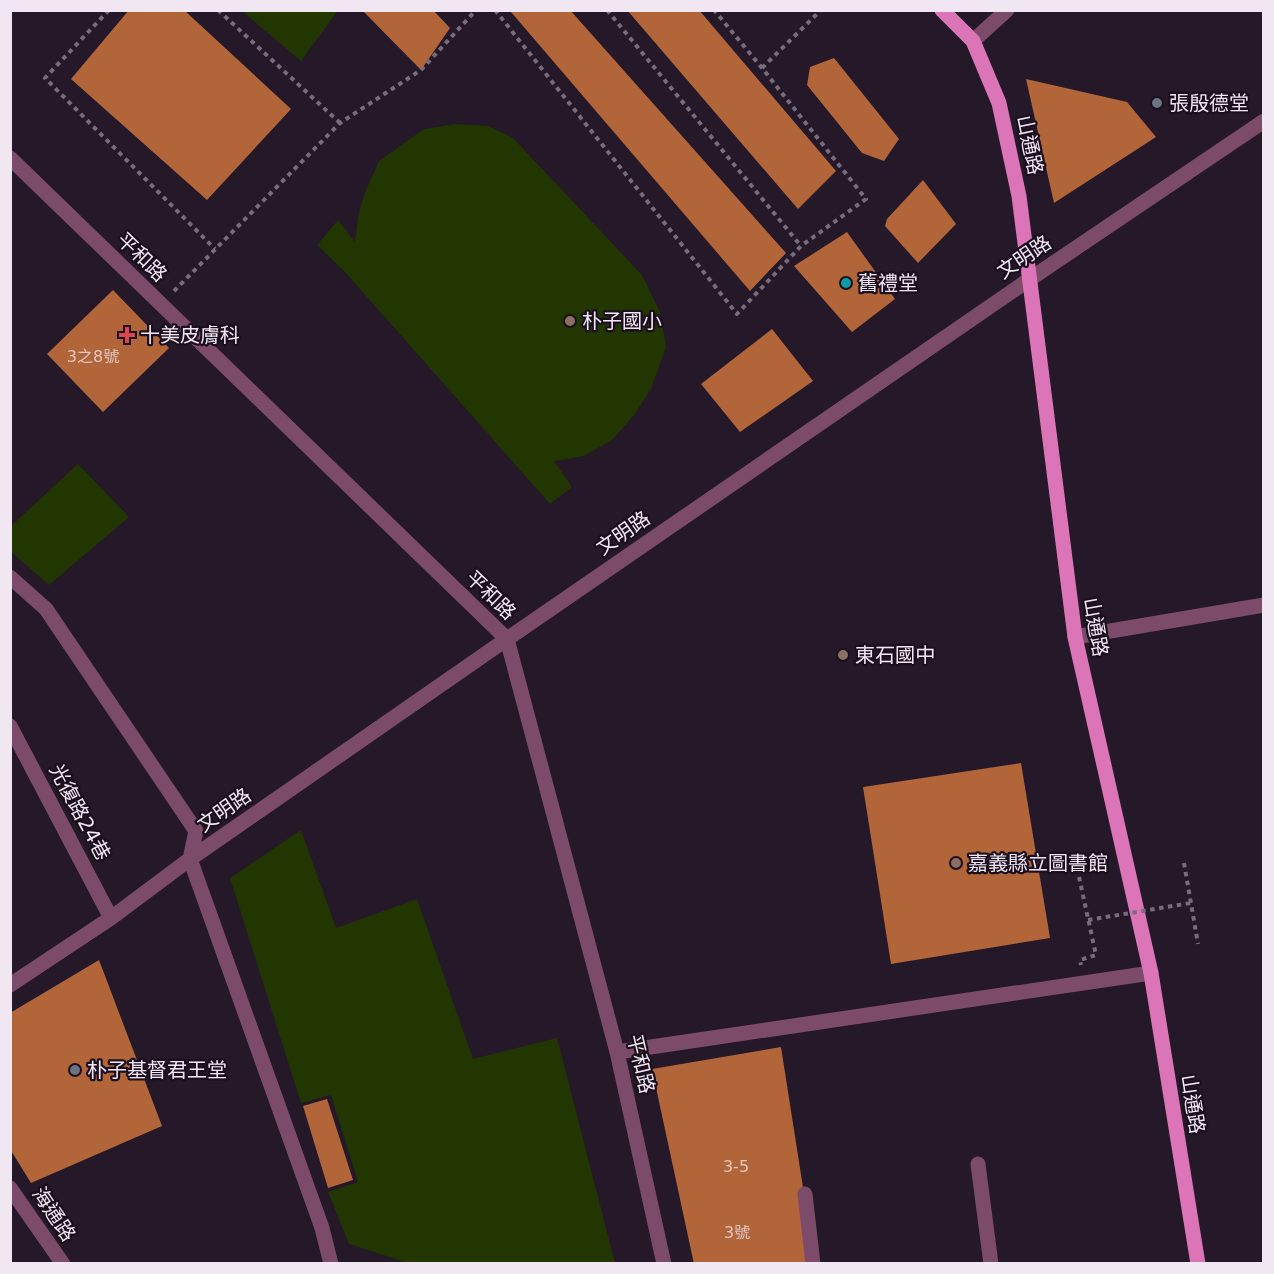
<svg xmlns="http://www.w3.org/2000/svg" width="1274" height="1274" font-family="'DejaVu Sans','Noto Sans TC',sans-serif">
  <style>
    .green { fill: #223602 }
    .building { fill: #b26539 }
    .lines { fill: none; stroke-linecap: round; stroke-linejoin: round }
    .path { stroke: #776c7b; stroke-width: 4; stroke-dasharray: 4.5 4.5; stroke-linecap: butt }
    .minor { stroke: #7c4b6a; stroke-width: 15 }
    .major { stroke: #db75b8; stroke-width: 15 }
    .path-bridge { stroke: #776c7b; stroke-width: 4; stroke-dasharray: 4.5 4.5; stroke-linecap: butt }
    .worship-dot { fill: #6b7280; stroke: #1b0f1f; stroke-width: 2 }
    .culture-dot { fill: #0f9aa8; stroke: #1b0f1f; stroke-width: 2 }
    .education-dot { fill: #8d6e63; stroke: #1b0f1f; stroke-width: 2 }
    .health-dot { fill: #e0444e; stroke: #1b0f1f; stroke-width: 2 }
    .labels { text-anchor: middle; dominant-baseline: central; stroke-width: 4.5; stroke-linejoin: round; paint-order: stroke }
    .number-label { font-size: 16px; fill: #e0c6c4 }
    .poi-label { font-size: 20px; fill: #f0e7f3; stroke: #1b0f1f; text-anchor: start }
    .street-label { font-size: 20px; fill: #f0e7f3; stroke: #1b0f1f }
  </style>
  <rect width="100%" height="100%" fill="#241829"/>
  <path class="green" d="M336 11 337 12 301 61 242 11Z
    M456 124 488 126 513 138 642 275 660 312 666 347 651 389 634 415 612 440 584 456 554 461 572 487 550 504 345 272 317 245 338 220 355 242 358 217 364 195 379 161 424 129Z
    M78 464 129 517 49 585 11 552V526Z
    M301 830 336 928 417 899 473 1059 557 1038 615 1263H408L349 1244 328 1192 358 1182 331 1095 301 1103 230 878Z"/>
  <path class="building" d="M129 10H184L291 109 207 200 71 79Z
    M362 10H433L450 28 421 70Z
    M512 10H570L786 253 750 291 511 12Z
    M627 10H699L836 171 798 209Z
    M834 58 899 139 884 161 862 153 807 85 810 67Z
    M1026 79 1127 102 1156 137 1054 203Z
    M923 180 956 224 918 263 885 226 887 219Z
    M847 232 895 299 852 332 794 266Z
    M113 290 169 348 103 412 47 354Z
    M772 329 813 381 740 432 701 384Z
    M1021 763 1050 938 891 964 863 787Z
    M99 960 162 1126 31 1183 10 1149V1013Z
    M781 1047 815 1264H694L652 1069Z
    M327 1099 353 1180 328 1188 303 1106Z"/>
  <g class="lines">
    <path class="path" d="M109 10 45 78 215 249
      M218 10 340 123
      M495 10 737 314 801 246 866 199 762 68 714 10
      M607 10 801 246
      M762 68 821 10
      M174 291 340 123 421 70 476 10
      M1184 863 1198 944
      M1079 877 1096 955 1080 960 1081 965"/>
    <path class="minor" d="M973 41 1007 10
      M10 158 507 639 617 1052 664 1264
      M10 577 46 609 196 831 190 859 322 1228 331 1264
      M1075 637 1264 605
      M10 726 111 918
      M10 985 111 918 190 859 507 639 1030 279 1264 121
      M617 1052 1151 973
      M978 1164 991 1264
      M10 1188 63 1264
      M805 1194 813 1264"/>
    <path class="major" d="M942 10 973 41 999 103 1019 196 1075 637 1151 973 1198 1264"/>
    <path class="path-bridge" d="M1088 920 1191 903"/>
  </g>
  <g class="worship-dot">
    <circle cx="1157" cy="103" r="6"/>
    <circle cx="75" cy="1070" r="6"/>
  </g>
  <circle class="culture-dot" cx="846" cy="283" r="6"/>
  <g class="education-dot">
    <circle cx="570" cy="321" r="6"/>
    <circle cx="843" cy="655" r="6"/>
    <circle cx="956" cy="863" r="6"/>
  </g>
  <path class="health-dot" d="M124 326h6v6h6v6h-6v6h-6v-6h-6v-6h6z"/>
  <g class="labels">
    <g class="number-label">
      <text x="93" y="356">3之8號</text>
      <text x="736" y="1166">3-5</text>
      <text x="737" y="1232">3號</text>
    </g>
    <g class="poi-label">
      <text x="1169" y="103">張殷德堂</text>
      <text x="858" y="283">舊禮堂</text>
      <text x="582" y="321">朴子國小</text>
      <text x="140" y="335">十美皮膚科</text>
      <text x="855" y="655">東石國中</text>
      <text x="968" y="863">嘉義縣立圖書館</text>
      <text x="87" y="1070">朴子基督君王堂</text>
    </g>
    <g class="street-label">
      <text transform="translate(1030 145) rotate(78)">山通路</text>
      <text transform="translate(142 257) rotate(44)">平和路</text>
      <text transform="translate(1024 257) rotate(-34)">文明路</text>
      <text transform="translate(623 533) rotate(-35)">文明路</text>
      <text transform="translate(491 595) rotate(44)">平和路</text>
      <text transform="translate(1096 627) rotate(80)">山通路</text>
      <text transform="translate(224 810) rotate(-35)">文明路</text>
      <text transform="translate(80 812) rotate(62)">光復路24巷</text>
      <text transform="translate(641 1064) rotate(77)">平和路</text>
      <text transform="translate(1193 1104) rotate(81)">山通路</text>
      <text transform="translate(54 1214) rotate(56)">海通路</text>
    </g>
  </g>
  <rect width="1274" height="1274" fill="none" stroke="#f0e7f3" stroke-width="24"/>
</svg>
